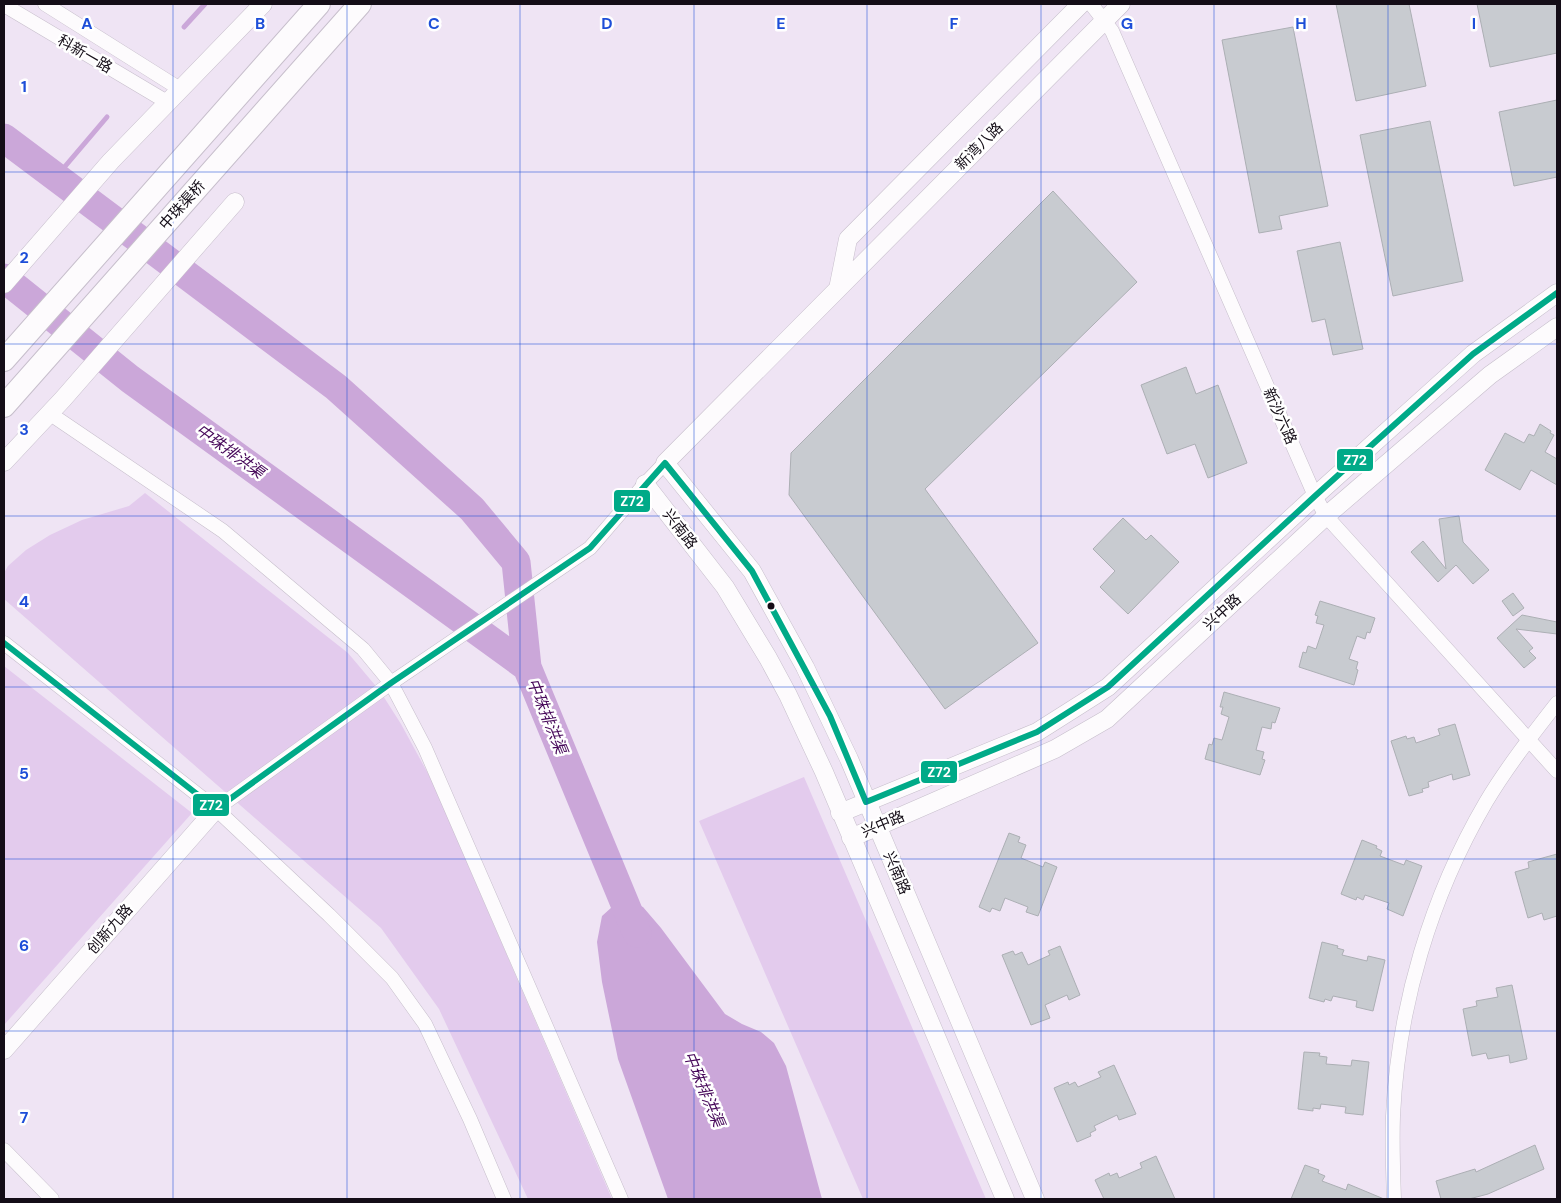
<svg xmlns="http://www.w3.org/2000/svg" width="1561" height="1203" font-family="'DM Sans','Noto Sans SC',sans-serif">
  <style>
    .green { fill: #e3cbed }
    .water { fill: #cba7d9 }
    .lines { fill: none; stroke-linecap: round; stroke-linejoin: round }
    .stream { stroke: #cba7d9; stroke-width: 5 }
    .river { stroke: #cba7d9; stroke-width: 29 }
    .building { fill: #c8cbd0; stroke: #acafb4 }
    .minor-casing { stroke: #c6becb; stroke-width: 15 }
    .tertiary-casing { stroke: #c6becb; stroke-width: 19 }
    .trunk-casing { stroke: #c6becb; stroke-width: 24 }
    .minor { stroke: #fdfbfd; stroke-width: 14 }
    .tertiary { stroke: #fdfbfd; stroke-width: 18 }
    .trunk { stroke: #fdfbfd; stroke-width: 22 }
    .bus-1-casing { stroke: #fff; stroke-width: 10 }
    .bus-1 { stroke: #0a8; stroke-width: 6 }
    .grid { fill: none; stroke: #1d4ed8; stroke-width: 1; stroke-opacity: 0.55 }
    .bus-dot { fill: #140d17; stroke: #fff; stroke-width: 2 }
    .labels { text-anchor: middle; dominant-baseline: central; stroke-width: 5; stroke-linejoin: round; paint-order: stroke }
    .street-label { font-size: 15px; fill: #140d17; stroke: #fff }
    .water-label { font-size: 16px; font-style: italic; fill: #47095a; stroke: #fff }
    .grid-label { font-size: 16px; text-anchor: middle; font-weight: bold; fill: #1d4ed8; stroke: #fff; stroke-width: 5; stroke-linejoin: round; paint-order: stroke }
    .line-badge { stroke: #fff; stroke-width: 2 }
    .badge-label { font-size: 14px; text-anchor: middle; font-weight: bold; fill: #fff }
  </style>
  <rect width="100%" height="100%" fill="#efe4f4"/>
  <path class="green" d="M145 493 348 653 380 691 401 724 431 779 612 1199H528L439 1009 381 928 4 599V573L8 566 26 550 50 535 82 520 129 506Z
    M4 666 192 813 4 1025Z
    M804 777 986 1199H863L699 821Z"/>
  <path class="water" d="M622 898 643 907 661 928 725 1014 742 1024 761 1032 774 1043 786 1066 822 1199H668L618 1059 602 982 597 942 602 916Z"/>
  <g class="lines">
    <path class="stream" d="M184 27 205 4
      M56 177 107 117"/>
    <path class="river" d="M4 138 336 387 472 509 516 562 527 667
      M4 278 130 379 527 667 637 933"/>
  </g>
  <path class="building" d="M1336 4H1409L1426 86 1356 101Z
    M1477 4H1557V53L1490 67Z
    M1293 27 1328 206 1279 216 1282 229 1259 233 1222 40Z
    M1557 100V177L1514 186 1499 112Z
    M1430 121 1463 281 1393 296 1360 135Z
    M1053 191 1137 282 925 489 1038 643 945 709 789 495 791 453Z
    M1340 242 1363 349 1333 355 1325 319 1312 322 1297 251Z
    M1186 367 1196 394 1218 385 1247 463 1208 478 1195 444 1167 454 1141 385Z
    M1540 424 1551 431 1550 433 1554 435 1545 452 1557 459V485L1531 470 1520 490 1485 470 1505 433 1524 443 1529 434 1534 436Z
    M1459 516 1463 542 1489 570 1473 584 1456 565 1438 582 1411 552 1423 541 1446 569 1439 519Z
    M1123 518 1146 540 1151 535 1179 562 1128 614 1100 587 1115 571 1093 549Z
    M1513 593 1524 608 1513 616 1502 601Z
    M1320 601 1375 618 1370 633 1367 632 1365 639 1357 636 1349 659 1358 662 1356 669 1358 670 1354 685 1299 667 1303 652 1306 653 1308 646 1316 649 1324 625 1316 623 1318 616 1315 615Z
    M1522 615 1557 622V634L1516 629 1533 648 1529 651 1536 658 1524 668 1497 638Z
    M1224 692 1280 708 1275 723 1272 722 1271 729 1262 727 1256 750 1264 752 1262 759 1265 760 1260 775 1205 759 1209 744 1212 745 1214 738 1222 740 1229 717 1221 714 1223 707H1220Z
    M1455 724 1470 775 1453 780 1452 774 1428 782 1429 787 1422 789 1423 792 1409 796 1391 741 1406 736 1407 739 1414 737 1416 743 1440 735 1438 729Z
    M1009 833 1020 837 1018 842 1026 845 1021 858 1043 867 1045 862 1057 867 1038 916 1026 912 1028 907 1005 898 1000 911 992 908 990 912 979 907Z
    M1362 840 1377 846 1376 848 1382 851 1380 856 1404 865 1406 860 1422 866 1403 916 1387 909 1389 903 1365 895 1363 900 1357 897 1356 900 1341 894Z
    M1557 854V916L1544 920 1542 913 1528 918 1515 872 1529 868 1528 862Z
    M1322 942 1338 946 1337 948 1344 950 1342 955 1367 961 1368 956 1385 960 1373 1011 1356 1007 1357 1001 1333 996 1331 1001 1325 999 1324 1002 1309 998Z
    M1060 946 1080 995 1069 1000 1067 995 1045 1005 1050 1018 1031 1025 1002 955 1013 951 1015 955 1022 952 1028 965 1050 955 1048 951Z
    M1512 985 1527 1059 1510 1063 1509 1055 1488 1059 1486 1053 1472 1056 1463 1009 1477 1006 1476 1001 1498 997 1496 988Z
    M1304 1052 1320 1053 1319 1056 1327 1057 1326 1064 1351 1066 1352 1060 1369 1062 1363 1115 1345 1113 1346 1107 1321 1104 1320 1109 1313 1108V1111L1298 1109Z
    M1114 1065 1136 1114 1119 1120 1117 1115 1094 1126 1096 1130 1090 1133 1091 1136 1077 1142 1054 1088 1068 1082 1069 1085 1075 1082 1078 1087 1101 1077 1098 1072Z
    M1535 1145 1544 1169 1488 1194 1469 1199H1441L1436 1181 1475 1169 1476 1172Z
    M1156 1156 1175 1199H1104L1095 1180 1109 1173 1110 1176 1117 1173 1119 1178 1142 1168 1140 1163Z
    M1305 1165 1319 1170 1318 1173 1325 1176 1322 1181 1346 1190 1348 1184 1384 1199H1291Z"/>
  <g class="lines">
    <g class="minor-casing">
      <path id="minor" d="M45 4 180 89
        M1091 4 1112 31 1315 496 1326 516 1557 771
        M4 5 167 102
        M49 413 223 531 363 649 391 683 425 748 621 1199
        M4 643 216 809 329 915 392 978 425 1024 470 1119 504 1199
        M216 809 391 683 590 548 645 484 665 463
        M4 1150 52 1199
        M1394 1199C1393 1172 1392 1143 1393 1116 1398 1006 1431 896 1486 802 1507 767 1532 735 1557 703"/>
    </g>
    <g class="tertiary-casing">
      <path id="tertiary" d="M4 284 111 161 263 4
        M838 289 848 239 1081 4
        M4 462 63 399 235 202
        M645 484 725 587 768 658 788 695 824 772 1005 1199
        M840 813 1037 732 1108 687 1315 496 1473 354 1557 293
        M851 838 1055 749 1107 719 1326 516 1490 375 1557 327
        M4 1050 216 809
        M1035 1199 849 759 805 667 752 571 665 463 1121 4"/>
    </g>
    <g class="trunk-casing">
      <path id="trunk" d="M4 360 319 4
        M4 406 360 4"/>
    </g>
    <use href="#minor" class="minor"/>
    <use href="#tertiary" class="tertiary"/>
    <use href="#trunk" class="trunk"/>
    <g class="bus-1-casing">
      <path id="bus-1" d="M4 643 216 809 391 683 590 548 665 463 752 571 830 716 866 802 1037 732 1108 687 1315 496 1473 354 1557 293"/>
    </g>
    <use href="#bus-1" class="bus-1"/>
  </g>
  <path class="grid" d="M173 4V1199M347 4V1199M520 4V1199M694 4V1199M867 4V1199M1041 4V1199M1214 4V1199M1388 4V1199M4 172H1557M4 344H1557M4 516H1557M4 687H1557M4 859H1557M4 1031H1557"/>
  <circle class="bus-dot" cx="771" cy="606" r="4.5"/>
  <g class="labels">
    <g class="street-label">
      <text transform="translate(85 54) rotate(30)">科新一路</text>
      <text transform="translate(979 146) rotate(-45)">新湾八路</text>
      <text transform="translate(182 205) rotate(-48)">中珠渠桥</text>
      <text transform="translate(1280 416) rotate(66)">新沙六路</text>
      <text transform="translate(680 529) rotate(52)">兴南路</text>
      <text transform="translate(1222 612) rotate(-43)">兴中路</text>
      <text transform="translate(883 824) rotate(-23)">兴中路</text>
      <text transform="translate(897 873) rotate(67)">兴南路</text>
      <text transform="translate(110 929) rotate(-49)">创新九路</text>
    </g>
    <g class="water-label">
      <text transform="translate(230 451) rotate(36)">中珠排洪渠</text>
      <text transform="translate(547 716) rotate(68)">中珠排洪渠</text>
      <text transform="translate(704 1089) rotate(67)">中珠排洪渠</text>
    </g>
  </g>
  <g class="grid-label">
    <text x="87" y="29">A</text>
    <text x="260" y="29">B</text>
    <text x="434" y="29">C</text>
    <text x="607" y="29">D</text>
    <text x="781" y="29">E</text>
    <text x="954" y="29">F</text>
    <text x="1127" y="29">G</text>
    <text x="1301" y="29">H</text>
    <text x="1474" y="29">I</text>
    <text x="24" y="92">1</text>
    <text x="24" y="263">2</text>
    <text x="24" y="435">3</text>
    <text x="24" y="607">4</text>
    <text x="24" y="779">5</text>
    <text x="24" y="951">6</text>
    <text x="24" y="1123">7</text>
  </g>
  <g class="line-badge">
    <rect x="1336" y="448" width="38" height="24" rx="5" fill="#0a8"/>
    <rect x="613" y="489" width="38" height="24" rx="5" fill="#0a8"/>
    <rect x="920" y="760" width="38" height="24" rx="5" fill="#0a8"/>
    <rect x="192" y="793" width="38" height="24" rx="5" fill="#0a8"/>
  </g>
  <g class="badge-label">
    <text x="1355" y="465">Z72</text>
    <text x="632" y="506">Z72</text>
    <text x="939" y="777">Z72</text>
    <text x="211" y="810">Z72</text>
  </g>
  <rect width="1561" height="1203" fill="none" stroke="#140d17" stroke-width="10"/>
</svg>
